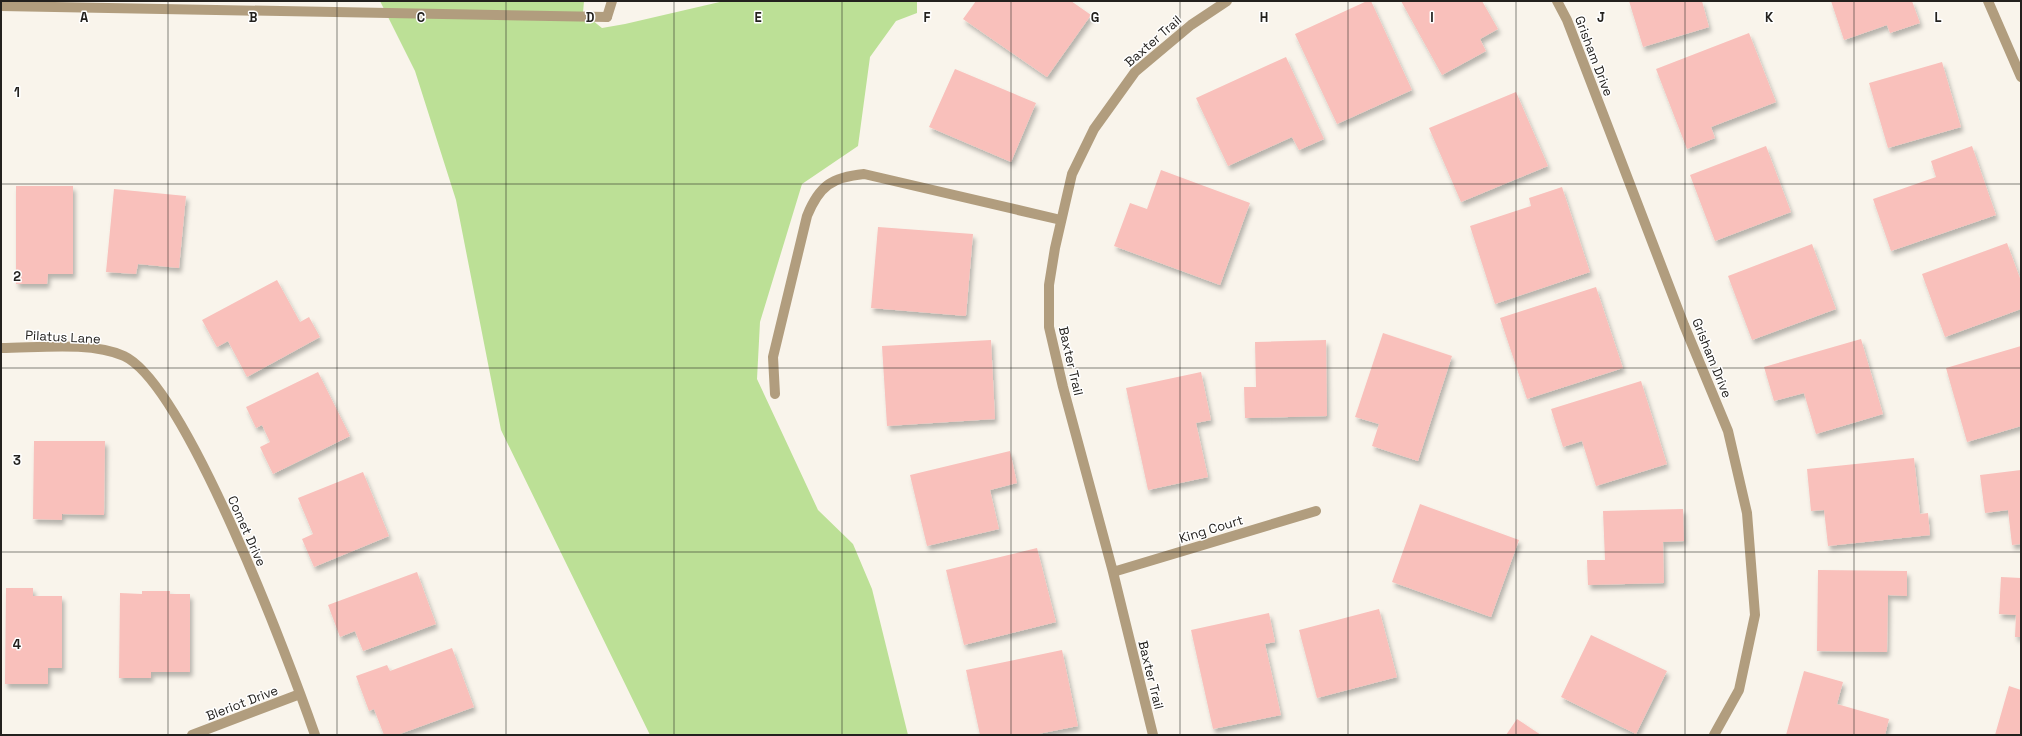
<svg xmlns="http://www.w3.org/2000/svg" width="2022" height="736" font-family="'Space Grotesk',sans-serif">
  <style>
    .green { fill: #bce096 }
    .building { fill: #f9c0bb; filter: url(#shadow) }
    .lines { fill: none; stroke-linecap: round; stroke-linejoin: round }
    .lane { stroke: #b19d7e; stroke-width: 10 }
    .street { stroke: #b19d7e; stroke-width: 10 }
    .grid { fill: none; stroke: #23211e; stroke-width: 1; stroke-opacity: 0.55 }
    .labels { text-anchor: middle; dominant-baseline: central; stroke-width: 3; stroke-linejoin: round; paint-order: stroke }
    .street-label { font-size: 13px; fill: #23211e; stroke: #fff }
    .grid-label { font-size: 13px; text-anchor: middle; font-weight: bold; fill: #23211e; stroke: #fff; stroke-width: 3; stroke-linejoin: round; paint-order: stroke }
  </style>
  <defs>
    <filter id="shadow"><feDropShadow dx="2.5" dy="4.5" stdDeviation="2" flood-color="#0004"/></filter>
  </defs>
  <rect width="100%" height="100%" fill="#f9f4eb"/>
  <path class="green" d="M380 1H584L583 13 602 28 625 24 724 1H917V13L896 21 870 57 858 146 802 184 760 322 757 379 818 510 853 544 872 589 908 735H650L501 430 456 200 415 71Z"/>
  <path class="building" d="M976 1H1071L1091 15 1047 77 963 19Z
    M1367 1H1371L1412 90 1337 124 1295 34Z
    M1401 1H1482L1498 29 1480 39 1486 51 1442 75Z
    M1629 1H1702L1709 27 1643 47Z
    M1831 1H1912L1920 23 1890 33 1887 25 1844 40Z
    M1749 33 1776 102 1711 127 1715 138 1687 149 1656 69Z
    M1286 57 1324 139 1299 150 1292 137 1228 166 1196 98Z
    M1942 62 1961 127 1888 148 1869 83Z
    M955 69 1036 103 1011 162 929 127Z
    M1516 92 1548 166 1461 202 1429 128Z
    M1766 146 1791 212 1715 241 1690 175Z
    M1972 146 1996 215 1891 251 1873 199 1936 177 1931 161Z
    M1161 170 1250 203 1220 285 1114 246 1130 203 1147 209Z
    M16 186H73V274H48L47 284H16Z
    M1562 187 1590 272 1495 304 1470 226 1531 206 1529 198Z
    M114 189 186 196 179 268 138 264 136 274 106 272Z
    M878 227 973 234 966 316 871 308Z
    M2007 243 2021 281V309L1945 337 1922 274Z
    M1812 244 1836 309 1752 340 1728 276Z
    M277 280 300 322 309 317 320 337 247 377 228 341 217 347 202 320Z
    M1596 287 1623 368 1527 399 1500 318Z
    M1383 333 1452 356 1418 461 1372 446 1379 424 1355 417Z
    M1861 339 1883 414 1816 434 1804 393 1774 401 1764 367Z
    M991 340 995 419 887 426 882 346Z
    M1326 340 1327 416 1245 418 1244 387H1256L1255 342Z
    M2021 346V426L1967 442 1946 368Z
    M318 372 350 436 273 474 260 447 270 442 262 425 256 428 246 407Z
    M1201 372 1211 420 1196 423 1208 477 1148 490 1126 388Z
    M1641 381 1667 464 1596 486 1582 441 1563 447 1551 409Z
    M34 441H105L104 515 62 514V520L33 519Z
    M1010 451 1017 483 990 490 999 529 927 546 910 475Z
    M1914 458 1920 514 1928 513 1930 535 1828 546 1824 510 1811 511 1807 469Z
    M2021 470V544L2012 545 2008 510 1985 513 1980 475Z
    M363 472 389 536 314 567 302 539 313 534 298 498Z
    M1420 504 1519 540 1491 617 1392 582Z
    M1683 509 1684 541 1663 542 1664 583 1588 585 1587 560H1605L1603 511Z
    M1037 548 1056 622 964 645 946 570Z
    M1818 570 1907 571V596L1888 595 1887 652 1817 651Z
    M417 572 436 624 363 651 355 631 340 637 328 605Z
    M2001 577 2021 578V637H2015L2016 615 1999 614Z
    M6 588H33V596H62V668H48V684H5Z
    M142 591H170V594H190V672H151V678H119L120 593 142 594Z
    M1379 609 1397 677 1317 698 1299 630Z
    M1269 613 1275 642 1265 644 1281 715 1213 729 1191 630Z
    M1591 635 1667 671 1636 734 1561 697Z
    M452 648 474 707 397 735H384L374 709 369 711 356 676 387 665 390 671Z
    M1062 650 1078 726 1033 735H980L966 670Z
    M1804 671 1843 682 1837 704 1889 719 1885 735H1786Z
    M2009 686 2021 690V735H1995Z
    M1517 719 1541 735H1506Z"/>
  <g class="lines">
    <path class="lane" d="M607 17 612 1
      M775 394 773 357 807 216C819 186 832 177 864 174L1061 220"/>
    <path class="street" d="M1557 1 1567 20 1684 325 1728 431 1747 513 1755 615 1739 690 1714 735
      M1988 1 2021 77
      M1 6 607 17
      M1 348C37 348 90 341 124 356 186 385 290 663 315 735
      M1113 572 1316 511
      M192 735 300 694
      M1153 735 1113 572 1063 387 1049 327V285L1055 248 1072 174 1094 129 1135 72 1191 25 1227 1"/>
  </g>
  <path class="grid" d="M168 1V735M337 1V735M506 1V735M674 1V735M842 1V735M1011 1V735M1180 1V735M1348 1V735M1516 1V735M1685 1V735M1854 1V735M1 184H2021M1 368H2021M1 552H2021"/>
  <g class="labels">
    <g class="street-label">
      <text transform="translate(1153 41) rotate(-41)">Baxter Trail</text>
      <text transform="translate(1594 56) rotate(69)">Grisham Drive</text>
      <text transform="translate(63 337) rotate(3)">Pilatus Lane</text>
      <text transform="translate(1712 358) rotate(68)">Grisham Drive</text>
      <text transform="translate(1071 361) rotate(77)">Baxter Trail</text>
      <text transform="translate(1211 529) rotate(-17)">King Court</text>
      <text transform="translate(247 531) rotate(66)">Comet Drive</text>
      <text transform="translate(1151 675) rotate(76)">Baxter Trail</text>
      <text transform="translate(242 703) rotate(-21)">Bleriot Drive</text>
    </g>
  </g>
  <g class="grid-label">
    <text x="84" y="22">A</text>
    <text x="253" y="22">B</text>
    <text x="421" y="22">C</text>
    <text x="590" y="22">D</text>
    <text x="758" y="22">E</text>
    <text x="927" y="22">F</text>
    <text x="1095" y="22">G</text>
    <text x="1264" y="22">H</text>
    <text x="1432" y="22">I</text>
    <text x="1601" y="22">J</text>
    <text x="1769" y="22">K</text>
    <text x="1938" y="22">L</text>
    <text x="17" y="97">1</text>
    <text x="17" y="281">2</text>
    <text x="17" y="465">3</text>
    <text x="17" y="649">4</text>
  </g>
  <rect width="2022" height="736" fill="none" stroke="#23211e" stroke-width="4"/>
</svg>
